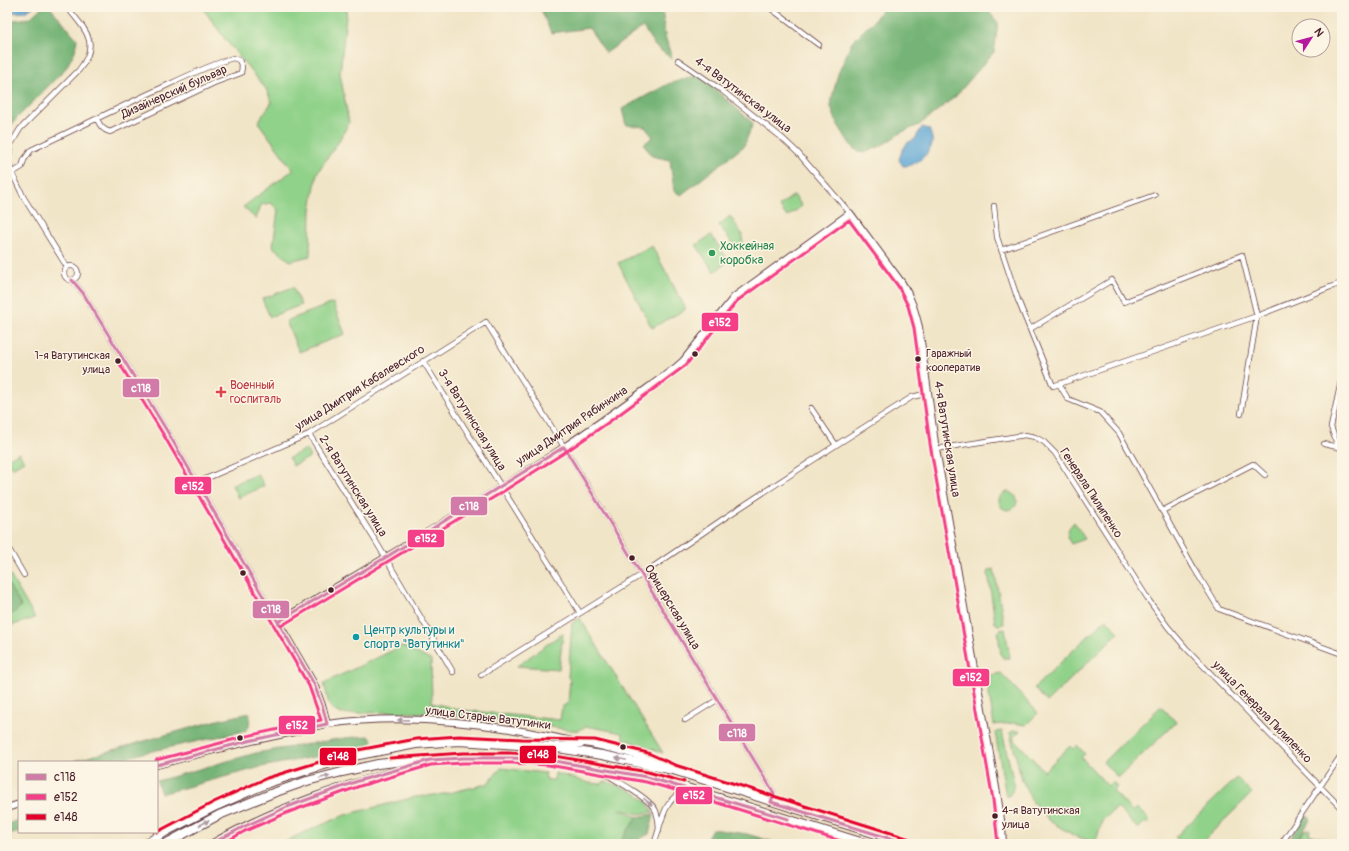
<svg xmlns="http://www.w3.org/2000/svg" width="1349" height="851" font-family="Pangolin,sans-serif">
  <style>
    .green { fill: #91d28a; stroke: #6e785a }
    .forest { fill: #74b476; stroke: #5f6a50 }
    .water { fill: #5ca6d4; stroke: #536280 }
    .lines { fill: none; stroke-linecap: round; stroke-linejoin: round }
    .street-casing { stroke: #633d42; stroke-width: 6 }
    .secondary-casing { stroke: #633d42; stroke-width: 8 }
    .highway-casing { stroke: #633d42; stroke-width: 10 }
    .street { stroke: #fff; stroke-width: 4.5 }
    .secondary { stroke: #fff; stroke-width: 6 }
    .highway { stroke: #fff; stroke-width: 8 }
    .highway-bridge-casing { stroke: #633d42; stroke-width: 10; stroke-linecap: butt }
    .highway-bridge { stroke: #fff; stroke-width: 8 }
    .bus-1-casing { stroke: #fcf5e5; stroke-width: 6 }
    .bus-2-casing { stroke: #fcf5e5; stroke-width: 6 }
    .bus-3-casing { stroke: #fcf5e5; stroke-width: 6 }
    .bus-1 { stroke: #d27ba8; stroke-width: 3 }
    .bus-2 { stroke: #f43e88; stroke-width: 3 }
    .bus-3 { stroke: #e4002b; stroke-width: 3 }
    .oneway { fill: #ae9aa0 }
    .leisure-dot { fill: #2e9e5b; stroke: #fcf5e5; stroke-width: 1.5 }
    .bus-dot { fill: #4a1f2b; stroke: #fcf5e5; stroke-width: 1.5 }
    .health-dot { fill: #e0444e; stroke: #fcf5e5; stroke-width: 1.5 }
    .culture-dot { fill: #0f9aa8; stroke: #fcf5e5; stroke-width: 1.5 }
    .labels { text-anchor: middle; dominant-baseline: central; stroke-width: 3; stroke-linejoin: round; paint-order: stroke }
    .bus-label { font-size: 11px; fill: #4a1f2b; stroke: #fcf5e5; text-anchor: start }
    .street-label { font-size: 12px; fill: #4a1f2b; stroke: #fcf5e5 }
    .leisure-label { font-size: 12px; fill: #27864d; stroke: #fcf5e5; text-anchor: start }
    .health-label { font-size: 12px; fill: #be3a42; stroke: #fcf5e5; text-anchor: start }
    .culture-label { font-size: 12px; fill: #0d838f; stroke: #fcf5e5; text-anchor: start }
    .line-badge { stroke: #fcf5e5; stroke-width: 1.5 }
    .badge-label { font-size: 11px; text-anchor: middle; font-weight: bold; fill: #fff }
  </style>
  <rect width="100%" height="100%" fill="#fcf5e5"/>
  <filter id="ink" filterUnits="userSpaceOnUse"><feTurbulence type="fractalNoise" baseFrequency=".025" numOctaves="2"/><feDisplacementMap in="SourceGraphic" scale="8" xChannelSelector="R" yChannelSelector="G"/><feConvolveMatrix kernelMatrix="1 2 1 2 8 2 1 2 1" color-interpolation-filters="sRGB"/></filter>
  <filter id="wash" filterUnits="userSpaceOnUse"><feTurbulence type="fractalNoise" baseFrequency=".012" numOctaves="4" result="noise"/><feDisplacementMap in="SourceGraphic" scale="16" xChannelSelector="R" yChannelSelector="G"/><feGaussianBlur stdDeviation="0.9" result="paint"/><feColorMatrix in="noise" values="0 0 0 0 0 0 0 0 0 0 0 0 0 0 0 0 0 1.4 0 .05"/><feComposite in="paint" operator="in"/></filter>
  <g filter="url(#wash)">
    <rect width="100%" height="100%" fill="#f1e5c7"/>
    <path class="green" d="M202 7H347L340 73 349 123 337 144 317 173 311 210 310 256 290 261 273 247 278 210 271 203 261 205 256 219 243 207 293 170 258 122 272 102 266 89 225 39Z
      M794 195 802 206 787 217 779 206Z
      M730 216 742 234 743 247 738 251 719 225Z
      M711 235 729 261 714 272 696 245Z
      M652 246 686 309 652 328 618 263Z
      M293 287 301 305 270 317 262 299Z
      M333 303 345 334 299 352 286 321Z
      M306 449 310 457 293 466 289 458Z
      M19 453 24 461 12 468 7 459Z
      M258 474 264 486 238 498 232 485Z
      M999 501a9 9 0 1 1 18 0a9 9 0 1 1-18 0Z
      M1074 522 1085 539 1071 544 1067 537 1069 528Z
      M994 569 1004 624 998 625 995 623 988 572 990 570Z
      M7 570 35 618 7 627V616L15 612 21 606 7 582Z
      M580 618 663 753 624 739 622 733 586 726 578 731 509 721 446 714 391 712 341 714 335 711 329 705 324 683 402 646 431 660 432 703 462 710 560 720 562 707 568 703 570 680 568 677 572 623Z
      M1106 619 1119 632 1047 702 1034 688Z
      M1005 629 1010 658H1003L1001 655 998 633 1000 630Z
      M563 633 559 669 517 666Z
      M1001 673 1038 713 1026 725 1013 723 994 725 986 676Z
      M1161 706 1176 722 1118 778 1103 762Z
      M1002 731 1014 784 1012 791 1009 796H1006L995 732Z
      M1013 731H1020L1013 738 1044 771 1070 746 1073 749 1077 745 1085 754 1081 757 1108 786 1113 782 1117 787 1113 791 1133 812 1137 808 1150 821 1147 824 1145 822 1139 828H1137L1117 807 1102 821 1097 838 1092 842 1073 835 1051 822 1031 800 1021 777 1010 733Z
      M501 768 545 773 546 780H554L555 773 589 783 602 784 604 781C622 787 645 793 653 812L638 814 620 809 637 817 619 844H281L298 835 345 815 415 797 444 794 487 784Z
      M1237 778 1252 793 1200 844H1182L1175 837Z
      M1305 830H1310L1309 834 1342 844H1298L1297 841Z"/>
    <path class="forest" d="M42 7H50L77 39 75 51 66 68 16 119 7 131V21L30 18Z
      M540 7H662L665 36 672 59 655 46 643 27 606 53 589 28 551 33Z
      M883 7H985L998 23 994 52 955 97 919 125 902 132 881 146 864 153 856 150 850 144 837 123 831 107 832 98 838 74 852 42 876 18Z
      M699 75 753 123 744 146 681 195 674 191 670 160 652 156 644 144 653 137 645 127 626 125 622 109 668 84Z
      M7 582 21 606 15 612 7 616Z
      M250 713 249 727 245 731 143 753 113 762H71L218 720Z
      M369 736 373 741 368 747 261 767 161 794 157 782V781L256 753 344 738Z
      M654 814 649 834 636 841 635 844H619L637 817Z
      M1307 816 1310 818V820L1295 844H1286L1305 817Z
      M19 820V832H20L7 835V824Z
      M712 829 747 834 780 844H703Z"/>
    <path class="water" d="M7 7H33L25 12 7 13Z
      M922 127 929 129C931 134 933 139 932 144 929 155 914 167 903 166L899 160 901 153 907 143 915 139Z"/>
  </g>
  <g filter="url(#ink)">
    <g class="lines">
      <g class="street-casing">
        <path id="street" d="M67 7C85 30 101 42 79 70L20 129 10 146 9 157V163L12 173 24 198 67 267
          M769 7 819 45
          M678 60 720 89 781 137 798 153 850 213
          M12 173 22 167 24 160 31 150C69 132 108 113 146 95 175 82 203 67 233 58L239 60 242 67 241 73 214 83 110 132C103 130 100 126 97 119
          M994 206 997 237 1018 300 1053 386 1257 316 1242 255 1124 302 1112 280 1030 329
          M1001 250 1155 195
          M64 273a7 7 0 1 1 14 0a7 7 0 1 1-14 0Z
          M72 280 83 293 167 431 278 622
          M423 361 580 613
          M1059 384 1068 399 1100 412 1119 433 1194 568 1219 609 1342 654
          M811 408 836 445
          M1241 414 1257 316 1333 286 1342 283
          M309 434 378 545 453 672
          M1324 444 1342 448
          M1338 447 1331 427 1342 377
          M936 449 1025 435 1035 437 1044 442 1055 453 1150 602 1168 627 1186 648 1342 809
          M196 483 309 434 486 322 566 450 774 793 771 802
          M1162 511 1253 464 1265 475
          M7 546 24 575
          M481 675 641 575 726 517 836 445 912 397 928 393
          M685 720 717 700
          M556 745H582
          M600 771C614 779 650 798 656 811 658 817 659 824 659 830
          M654 844C663 820 662 801 687 788
          M1281 844 1342 754"/>
      </g>
      <g class="secondary-casing">
        <path id="secondary" d="M327 724 323 708 314 684 278 622C374 564 471 508 564 447 602 422 639 394 675 368L683 361 734 297 850 213 902 283C911 297 915 311 919 327L935 443 998 799 1002 827 1003 844
          M157 765C201 753 245 742 289 733 302 730 314 726 327 724 404 713 483 722 558 738 594 745 630 751 663 765
          M7 808 19 804
          M157 832 160 844
          M211 844C276 806 349 783 422 763"/>
      </g>
      <g class="highway-casing">
        <path id="highway" d="M167 831 216 806 268 783 314 768 359 755 416 744 459 741 551 747 602 755 673 770 908 844
          M165 844 219 815 273 793 307 781 342 772 378 764 404 761 463 758H512L549 760 647 777 687 788 867 844"/>
      </g>
      <use href="#street" class="street"/>
      <use href="#secondary" class="secondary"/>
      <use href="#highway" class="highway"/>
      <g class="highway-bridge-casing">
        <path id="highway-bridge" d="M147 843 167 831"/>
      </g>
      <use href="#highway-bridge" class="highway-bridge"/>
      <g class="bus-1-casing">
        <path id="bus-1" d="M72 280 83 293 167 431 314 684 323 708 327 724
          M278 622 388 556 564 447 774 793 771 802 908 844
          M157 765 248 741 327 724
          M211 844 243 827 287 807 358 781 430 760 463 758H512L549 760 647 777 788 819"/>
      </g>
      <g class="bus-2-casing">
        <path id="bus-2" d="M118 361 163 434 309 686 321 720 247 736 156 760
          M281 626 496 496 567 451 609 422 686 365 737 301 849 220 898 286 908 306 914 328 930 444 993 800 998 844
          M222 844 245 831 289 812 360 786 431 765 463 763H512L548 765 646 782 686 793 850 844"/>
      </g>
      <g class="bus-3-casing">
        <path id="bus-3" d="M390 758 463 753H512L549 755 648 772 684 782
          M157 832 214 802 267 778 358 750 416 739 459 736 522 739 595 740 648 753 675 765 910 839"/>
      </g>
      <use href="#bus-1" class="bus-1"/>
      <use href="#bus-2" class="bus-2"/>
      <use href="#bus-3" class="bus-3"/>
    </g>
    <defs><path id="oneway-solid" d="M-6-.8H1V-3.2L6.5 0L1 3.2V.8H-6Z"/></defs>
    <g class="oneway">
      <use href="#oneway-solid" transform="translate(403 720) rotate(179)"/>
      <use href="#oneway-solid" transform="translate(621 759) rotate(-168)"/>
      <use href="#oneway-solid" transform="translate(325 777) rotate(-15)"/>
      <use href="#oneway-solid" transform="translate(648 802) rotate(39)"/>
      <use href="#oneway-solid" transform="translate(204 823) rotate(-28)"/>
    </g>
  </g>
  <circle class="leisure-dot" cx="712" cy="253" r="4"/>
  <g class="bus-dot">
    <circle cx="695" cy="354" r="3.5"/>
    <circle cx="918" cy="359" r="3.5"/>
    <circle cx="118" cy="361" r="3.5"/>
    <circle cx="632" cy="558" r="3.5"/>
    <circle cx="243" cy="573" r="3.5"/>
    <circle cx="331" cy="590" r="3.5"/>
    <circle cx="240" cy="738" r="3.5"/>
    <circle cx="623" cy="747" r="3.5"/>
    <circle cx="995" cy="816" r="3.5"/>
  </g>
  <path class="health-dot" d="M219 386h4v4h4v4h-4v4h-4v-4h-4v-4h4z"/>
  <circle class="culture-dot" cx="356" cy="637" r="4"/>
  <g class="labels">
    <g class="bus-label">
      <text x="926" y="353">Гаражный<tspan x="926" dy="14">кооператив</tspan></text>
      <text x="110" y="355" text-anchor="end">1-я Ватутинская<tspan x="110" dy="14">улица</tspan></text>
      <text x="1002" y="810">4-я Ватутинская<tspan x="1002" dy="14">улица</tspan></text>
    </g>
    <g class="street-label">
      <text transform="translate(174 92) rotate(-24)">Дизайнерский бульвар</text>
      <text transform="translate(743 95) rotate(37)">4-я Ватутинская улица</text>
      <text transform="translate(360 388) rotate(-32)">улица Дмитрия Кабалевского</text>
      <text transform="translate(472 420) rotate(58)">3-я Ватутинская улица</text>
      <text transform="translate(572 426) rotate(-34)">улица Дмитрия Рябинкина</text>
      <text transform="translate(947 439) rotate(81)">4-я Ватутинская улица</text>
      <text transform="translate(353 486) rotate(58)">2-я Ватутинская улица</text>
      <text transform="translate(1091 493) rotate(57)">Генерала Пилипенко</text>
      <text transform="translate(672 607) rotate(59)">Офицерская улица</text>
      <text transform="translate(1262 712) rotate(46)">улица Генерала Пилипенко</text>
      <text transform="translate(488 718) rotate(7)">улица Старые Ватутинки</text>
    </g>
    <g class="leisure-label">
      <text x="720" y="246">Хоккейная<tspan x="720" dy="14">коробка</tspan></text>
    </g>
    <g class="health-label">
      <text x="230" y="385">Военный<tspan x="230" dy="14">госпиталь</tspan></text>
    </g>
    <g class="culture-label">
      <text x="364" y="630">Центр культуры и<tspan x="364" dy="14">спорта "Ватутинки"</tspan></text>
    </g>
  </g>
  <g class="line-badge">
    <rect x="701" y="312" width="38" height="20" rx="4" fill="#f43e88"/>
    <rect x="122" y="378" width="38" height="20" rx="4" fill="#d27ba8"/>
    <rect x="174" y="476" width="38" height="19" rx="4" fill="#f43e88"/>
    <rect x="450" y="496" width="38" height="20" rx="4" fill="#d27ba8"/>
    <rect x="407" y="529" width="38" height="19" rx="4" fill="#f43e88"/>
    <rect x="252" y="600" width="38" height="19" rx="4" fill="#d27ba8"/>
    <rect x="952" y="668" width="38" height="19" rx="4" fill="#f43e88"/>
    <rect x="278" y="715" width="38" height="20" rx="4" fill="#f43e88"/>
    <rect x="718" y="723" width="38" height="19" rx="4" fill="#d27ba8"/>
    <rect x="519" y="745" width="38" height="19" rx="4" fill="#e4002b"/>
    <rect x="319" y="747" width="38" height="19" rx="4" fill="#e4002b"/>
    <rect x="675" y="786" width="38" height="19" rx="4" fill="#f43e88"/>
  </g>
  <g class="badge-label">
    <text x="720" y="326">е152</text>
    <text x="141" y="392">с118</text>
    <text x="193" y="490">е152</text>
    <text x="469" y="510">с118</text>
    <text x="426" y="542">е152</text>
    <text x="271" y="613">с118</text>
    <text x="971" y="681">е152</text>
    <text x="297" y="729">е152</text>
    <text x="737" y="737">с118</text>
    <text x="538" y="758">е148</text>
    <text x="338" y="760">е148</text>
    <text x="694" y="799">е152</text>
  </g>
  <rect width="1349" height="851" fill="none" stroke="#fcf5e5" stroke-width="24"/>
  <rect x="18" y="761" width="140" height="72" fill="#fcf5e5" stroke="#b59f9b"/>
  <rect x="26" y="774" width="20" height="6" fill="#d27ba8" stroke="#b59f9b"/>
  <text x="54" y="781" font-size="12" fill="#4a1f2b">с118</text>
  <rect x="26" y="794" width="20" height="6" fill="#f43e88" stroke="#b59f9b"/>
  <text x="54" y="801" font-size="12" fill="#4a1f2b">е152</text>
  <rect x="26" y="814" width="20" height="6" fill="#e4002b" stroke="#b59f9b"/>
  <text x="54" y="821" font-size="12" fill="#4a1f2b">е148</text>
  <g transform="translate(1311 38) rotate(54)"><circle r="19" fill="#fcf5e5" stroke="#b59f9b"/>
  <path d="M0-3L7 15L0 10L-7 15Z" fill="#b5179e"/>
  <text y="-6" font-size="11" font-weight="bold" text-anchor="middle" fill="#4a1f2b">N</text>
  </g>
</svg>
